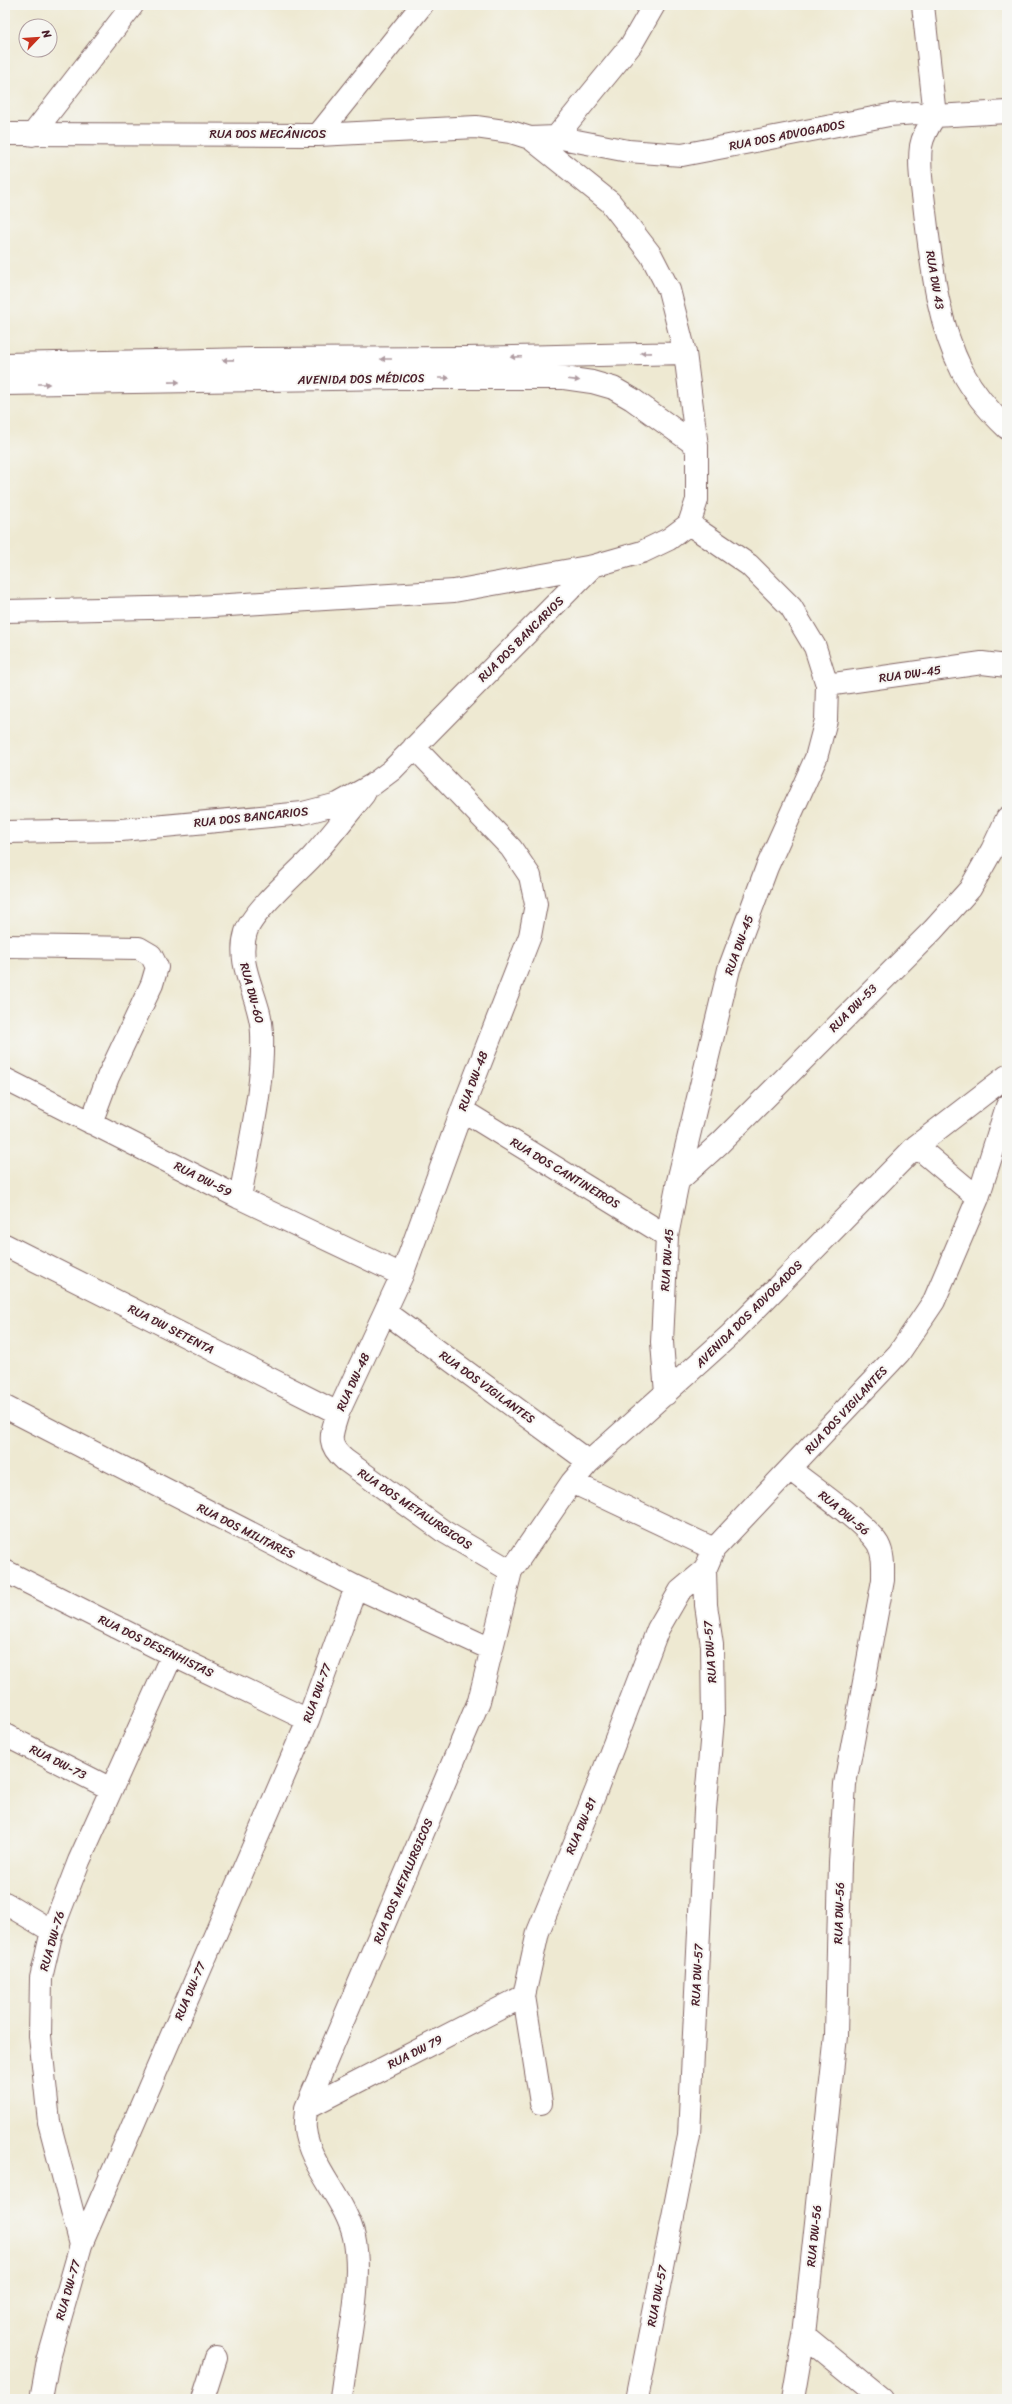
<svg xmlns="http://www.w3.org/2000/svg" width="1012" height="2404" font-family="Sriracha,sans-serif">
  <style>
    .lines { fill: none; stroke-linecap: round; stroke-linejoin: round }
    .minor-casing { stroke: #836665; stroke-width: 24 }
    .minor { stroke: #fff; stroke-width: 22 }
    .oneway { fill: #ae9aa0 }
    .labels { text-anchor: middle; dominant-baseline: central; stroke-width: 4; stroke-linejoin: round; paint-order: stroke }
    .street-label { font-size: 12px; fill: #4a1f2b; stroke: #f6f6f2 }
  </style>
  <rect width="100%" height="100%" fill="#f6f6f2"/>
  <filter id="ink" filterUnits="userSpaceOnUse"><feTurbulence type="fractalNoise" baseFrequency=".025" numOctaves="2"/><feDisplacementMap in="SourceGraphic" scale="8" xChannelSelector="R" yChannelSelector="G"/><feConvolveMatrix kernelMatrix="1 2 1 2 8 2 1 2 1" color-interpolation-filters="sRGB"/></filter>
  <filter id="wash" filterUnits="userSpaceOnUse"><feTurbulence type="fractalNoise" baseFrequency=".012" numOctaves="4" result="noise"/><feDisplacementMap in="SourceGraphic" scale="16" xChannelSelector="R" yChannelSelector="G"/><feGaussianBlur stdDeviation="0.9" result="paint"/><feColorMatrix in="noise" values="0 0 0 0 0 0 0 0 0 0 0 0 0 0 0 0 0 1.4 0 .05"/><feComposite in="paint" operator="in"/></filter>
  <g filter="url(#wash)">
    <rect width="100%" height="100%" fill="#eee9d2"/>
  </g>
  <g filter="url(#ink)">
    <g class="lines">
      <g class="minor-casing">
        <path id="minor" d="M923 5 935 116
          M935 116C929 125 923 135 921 146 918 168 923 191 925 212 932 267 937 321 962 371 973 392 990 412 1007 428
          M5 134 318 135 476 127 511 132 530 138 610 202 651 255 669 290 685 353 697 446V500L689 524
          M32 135 132 6
          M318 135 422 5
          M556 137 631 45 654 5
          M530 138 556 137 628 151 682 155 889 115 916 113 935 116 1007 112
          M5 364 255 359 467 358 685 353
          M5 384 398 378H564L592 382 613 388 632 399 697 446
          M5 611 197 607 454 591 593 566 642 552 669 539 689 524
          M827 685 982 663 1007 666
          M414 747 511 848 530 876 536 904 530 936 462 1110 402 1275 338 1413C331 1435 326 1444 345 1460L443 1531 511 1571
          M5 832 121 830 303 813 338 804 372 785 392 770 593 566
          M5 946 139 948 151 955 157 967 152 984 108 1077 91 1123
          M5 1079 240 1198 402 1275
          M462 1110 667 1236
          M916 1146 978 1198
          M678 1181 720 1143 933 930 970 889 992 850 1007 818
          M240 1198C249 1144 264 1087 262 1033 261 998 235 967 246 932 253 911 295 875 312 857 330 837 347 815 364 794
          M5 1245 338 1413
          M385 1312 589 1462
          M666 1394 662 1342 667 1236 678 1181 729 969 767 867 816 758 826 720 827 685 815 647 791 607 749 565 689 524
          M5 1407 356 1587 491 1649
          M791 1470C812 1487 865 1523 878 1544 884 1555 883 1567 883 1580L845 1784 840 1863 836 2035 804 2335 793 2399
          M572 1482 714 1549
          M5 1571 172 1655 308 1720
          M5 1735 111 1789
          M5 1903 52 1931
          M541 2103 524 1996 538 1932 596 1791 658 1629 680 1591 705 1570
          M306 2108 524 1996
          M81 2245 49 2122 40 2036 41 1978 52 1931 79 1861 172 1655
          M804 2335 882 2399
          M41 2399 48 2361 81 2245 308 1720 356 1587
          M203 2399 216 2358
          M341 2399C346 2350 364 2284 354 2237 346 2200 309 2166 305 2129 304 2123 306 2115 306 2108L479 1701 511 1571 572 1482 589 1462 730 1335 916 1146 1007 1076
          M637 2399 689 2135 705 1810 713 1720 712 1645 706 1605 705 1570 714 1549 899 1353 934 1301 978 1198 1007 1106"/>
      </g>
      <use href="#minor" class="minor"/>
    </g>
    <defs><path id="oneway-solid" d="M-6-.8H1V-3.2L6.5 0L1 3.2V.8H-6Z"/></defs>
    <g class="oneway">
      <use href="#oneway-solid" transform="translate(646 353) rotate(179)"/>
      <use href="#oneway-solid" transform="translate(516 357) rotate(178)"/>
      <use href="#oneway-solid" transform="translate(386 359) rotate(180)"/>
      <use href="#oneway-solid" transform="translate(228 360) rotate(179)"/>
      <use href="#oneway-solid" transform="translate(444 378)"/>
      <use href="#oneway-solid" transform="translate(574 380) rotate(7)"/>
      <use href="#oneway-solid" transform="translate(174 382) rotate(-1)"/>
      <use href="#oneway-solid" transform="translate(44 384)"/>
    </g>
  </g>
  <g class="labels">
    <g class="street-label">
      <text x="268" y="134">RUA DOS MECÂNICOS</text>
      <text transform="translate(787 135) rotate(-11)">RUA DOS ADVOGADOS</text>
      <text transform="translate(935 280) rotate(80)">RUA DW 43</text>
      <text transform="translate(361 379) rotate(-1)">AVENIDA DOS MÉDICOS</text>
      <text transform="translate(521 639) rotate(-45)">RUA DOS BANCARIOS</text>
      <text transform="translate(910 674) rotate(-8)">RUA DW-45</text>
      <text transform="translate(251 817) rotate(-6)">RUA DOS BANCARIOS</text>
      <text transform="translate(739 945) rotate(-70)">RUA DW-45</text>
      <text transform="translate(252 993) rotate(75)">RUA DW-60</text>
      <text transform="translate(853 1008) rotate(-45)">RUA DW-53</text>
      <text transform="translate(473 1081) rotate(-69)">RUA DW-48</text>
      <text transform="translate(565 1173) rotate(31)">RUA DOS CANTINEIROS</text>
      <text transform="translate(203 1179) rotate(27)">RUA DW-59</text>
      <text transform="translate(667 1260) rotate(-86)">RUA DW-45</text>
      <text transform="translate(749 1314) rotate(-45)">AVENIDA DOS ADVOGADOS</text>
      <text transform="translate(171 1329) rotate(27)">RUA DW SETENTA</text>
      <text transform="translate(353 1382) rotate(-65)">RUA DW-48</text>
      <text transform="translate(487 1387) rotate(36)">RUA DOS VIGILANTES</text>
      <text transform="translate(846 1410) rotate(-47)">RUA DOS VIGILANTES</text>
      <text transform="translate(415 1509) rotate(34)">RUA DOS METALURGICOS</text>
      <text transform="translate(844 1513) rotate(40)">RUA DW-56</text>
      <text transform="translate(246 1531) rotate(27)">RUA DOS MILITARES</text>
      <text transform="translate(156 1646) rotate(26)">RUA DOS DESENHISTAS</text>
      <text transform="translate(710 1652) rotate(-94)">RUA DW-57</text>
      <text transform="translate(317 1693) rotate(-70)">RUA DW-77</text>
      <text transform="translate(58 1762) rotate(27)">RUA DW-73</text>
      <text transform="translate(581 1826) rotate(-67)">RUA DW-81</text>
      <text transform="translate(403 1881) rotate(-67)">RUA DOS METALURGICOS</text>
      <text transform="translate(839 1913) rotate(-88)">RUA DW-56</text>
      <text transform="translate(52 1941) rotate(-74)">RUA DW-76</text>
      <text transform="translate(697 1975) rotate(-87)">RUA DW-57</text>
      <text transform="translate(190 1991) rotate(-67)">RUA DW-77</text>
      <text transform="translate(415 2052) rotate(-27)">RUA DW 79</text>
      <text transform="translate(814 2236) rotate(-84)">RUA DW-56</text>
      <text transform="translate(68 2290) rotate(-74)">RUA DW-77</text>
      <text transform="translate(657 2296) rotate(-79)">RUA DW-57</text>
    </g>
  </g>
  <rect width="1012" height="2404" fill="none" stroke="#f6f6f2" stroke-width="20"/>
  <g transform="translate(38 38) rotate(65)"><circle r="19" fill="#f6f6f2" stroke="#b1a0a2"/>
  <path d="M0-3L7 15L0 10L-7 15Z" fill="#c8321e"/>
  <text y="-6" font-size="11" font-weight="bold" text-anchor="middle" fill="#4a1f2b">N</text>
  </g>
</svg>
